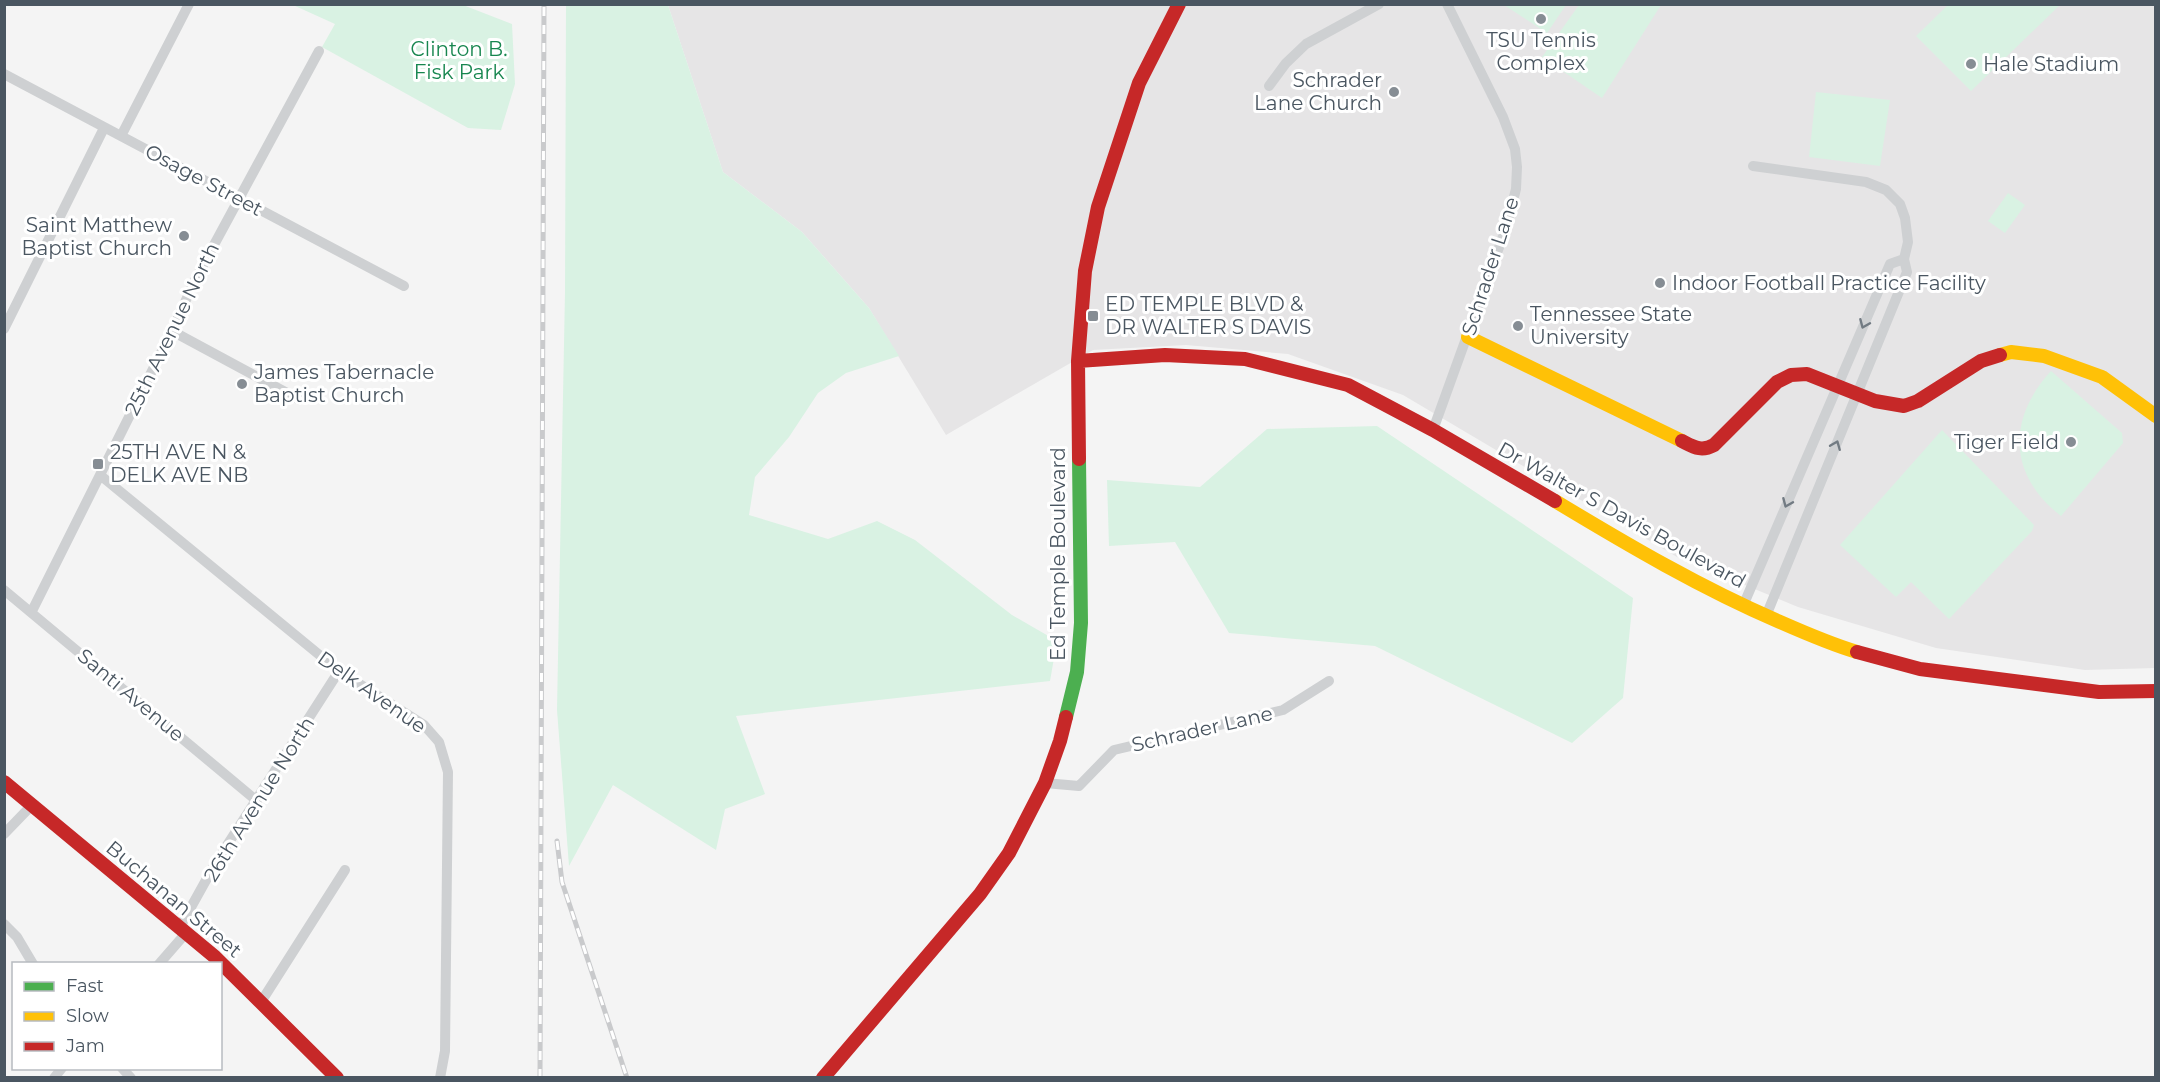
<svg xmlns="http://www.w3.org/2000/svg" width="2160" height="1082" font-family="Montserrat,sans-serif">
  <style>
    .education { fill: #e6e5e6 }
    .green { fill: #d9f2e3 }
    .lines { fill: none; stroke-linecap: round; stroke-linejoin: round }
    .street { stroke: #ced0d2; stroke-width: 10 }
    .fast { stroke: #4caf50; stroke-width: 14 }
    .slow { stroke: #ffc107; stroke-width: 14 }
    .jam { stroke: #c62828; stroke-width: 14 }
    .rail-casing { stroke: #c9cacc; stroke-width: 5 }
    .rail { stroke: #fff; stroke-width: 3; stroke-dasharray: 9; stroke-linecap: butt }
    .oneway { stroke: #727b83 }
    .poi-dot { fill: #868d94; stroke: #fff; stroke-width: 2 }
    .labels { text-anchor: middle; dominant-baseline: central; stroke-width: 6; stroke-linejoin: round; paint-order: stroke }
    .poi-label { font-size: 20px; fill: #4a5661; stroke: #fff; text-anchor: start }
    .park-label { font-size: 20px; fill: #17864f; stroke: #fff }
    .street-label { font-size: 20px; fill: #4a5661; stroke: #fff }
  </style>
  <rect width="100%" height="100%" fill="#f4f4f4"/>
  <path class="education" d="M668 5H2155V668L2085 670 1936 648 1798 607 1677 557 1403 395 1288 354 1186 345 1093 350 946 435 869 308 802 232 723 172Z"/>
  <path class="green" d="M293 5H463L512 24 515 84 501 130 468 128 322 47 335 24Z
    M566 5H668L723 172 802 232 869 308 899 356 846 373 818 393 789 437 755 477 749 515 828 539 877 521 915 540 1012 615 1057 641 1050 681 736 716 765 794 725 809 716 850 613 785 569 866 557 710 565 292Z
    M1504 5H1566L1547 33Z
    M1579 5H1661L1602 98 1542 57Z
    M1948 5V4L2060 5 1971 91 1916 36Z
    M1816 92 1890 100 1880 166 1809 157Z
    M2008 193 2025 205 2005 233 1988 221Z
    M2051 371 2122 433 2123 443 2061 516C2008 475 2007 419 2051 371Z
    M1377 426 1633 598 1623 698 1572 743 1375 646 1229 633 1175 542 1109 546 1107 480 1200 487 1267 429Z
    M1942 430 2034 525 2032 531 1949 619 1911 582 1896 597 1840 545Z"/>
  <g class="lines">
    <path class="street" d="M4 74 404 286
      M1269 86 1286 63 1306 44 1379 4
      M121 136 189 4
      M1753 166 1866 182 1886 190 1900 204 1905 218 1908 242 1904 259 1907 272 1766 616
      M4 329 104 128
      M172 331 300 400
      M1433 430 1506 228 1516 189 1517 167 1515 149 1503 117 1447 4
      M100 475 339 671 424 725 439 742 448 772 445 1051 440 1078
      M4 590 257 801
      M1743 606 1890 264 1904 259
      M32 611 172 331 195 280 319 51
      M1045 783 1079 786 1114 750 1283 710 1329 681
      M4 834 32 805
      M4 924 17 937 33 964
      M180 927 215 864 339 671
      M159 964 186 933
      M261 1002 345 870
      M122 1068 131 1078
      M54 1078 62 1068"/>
    <path class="fast" d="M1066 717 1077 672 1081 623 1079 459"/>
    <path class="slow" d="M1468 337 1682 441
      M2000 355 2011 352 2044 356 2102 377 2156 416
      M1555 501C1628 545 1701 588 1780 622 1805 633 1830 644 1857 652"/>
    <path class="jam" d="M1078 361 1165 355 1245 359 1348 385 1433 430 1555 501
      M1682 441C1694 447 1701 452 1714 445L1777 382 1791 375 1807 374 1875 401 1904 406 1918 401 1981 361 2000 355
      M1079 459 1078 361 1085 271 1098 207 1139 83 1179 4
      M1857 652 1920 669 2099 692 2156 691
      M4 782 215 957 337 1078
      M823 1078 980 894 1009 853 1045 783 1060 741 1066 717"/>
    <g class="rail-casing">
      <path id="rail" d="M557 841 562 882 627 1078
        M540 1078 544 4"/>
    </g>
    <use href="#rail" class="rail"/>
  </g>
  <defs><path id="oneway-chevron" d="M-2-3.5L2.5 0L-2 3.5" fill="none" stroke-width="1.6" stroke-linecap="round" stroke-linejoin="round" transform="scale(1.5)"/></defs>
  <g class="oneway">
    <use href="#oneway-chevron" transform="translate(1864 324) rotate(113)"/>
    <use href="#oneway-chevron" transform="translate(1836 445) rotate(-68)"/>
    <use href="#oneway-chevron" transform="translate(1787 503) rotate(113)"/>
  </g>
  <g class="poi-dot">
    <circle cx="1541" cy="19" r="6"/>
    <circle cx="1971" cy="64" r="6"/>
    <circle cx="1394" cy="92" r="6"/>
    <circle cx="184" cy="236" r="6"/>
    <circle cx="1660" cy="283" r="6"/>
    <rect x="1087" y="310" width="12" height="12" rx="3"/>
    <circle cx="1518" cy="326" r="6"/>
    <circle cx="242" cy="384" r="6"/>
    <circle cx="2071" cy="442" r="6"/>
    <rect x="92" y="458" width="12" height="12" rx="3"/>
  </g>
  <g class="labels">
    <g class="poi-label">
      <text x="1541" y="40" text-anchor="middle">TSU Tennis<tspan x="1541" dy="23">Complex</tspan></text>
      <text x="1983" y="64">Hale Stadium</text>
      <text x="1382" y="80" text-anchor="end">Schrader<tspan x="1382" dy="23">Lane Church</tspan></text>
      <text x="172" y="225" text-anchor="end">Saint Matthew<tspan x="172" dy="23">Baptist Church</tspan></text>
      <text x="1672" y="283">Indoor Football Practice Facility</text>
      <text x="1105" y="304">ED TEMPLE BLVD &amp;<tspan x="1105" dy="23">DR WALTER S DAVIS</tspan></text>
      <text x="1530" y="314">Tennessee State<tspan x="1530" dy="23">University</tspan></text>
      <text x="254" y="372">James Tabernacle<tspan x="254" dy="23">Baptist Church</tspan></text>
      <text x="2059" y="442" text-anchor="end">Tiger Field</text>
      <text x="110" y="452">25TH AVE N &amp;<tspan x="110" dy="23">DELK AVE NB</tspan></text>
    </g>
    <g class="park-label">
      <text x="459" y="49">Clinton B.<tspan x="459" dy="23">Fisk Park</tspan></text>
    </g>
    <g class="street-label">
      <text transform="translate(204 180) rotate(28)">Osage Street</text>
      <text transform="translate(1490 266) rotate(-72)">Schrader Lane</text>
      <text transform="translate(172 329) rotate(-64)">25th Avenue North</text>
      <text transform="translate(1622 515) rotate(29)">Dr Walter S Davis Boulevard</text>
      <text transform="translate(1058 554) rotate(-90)">Ed Temple Boulevard</text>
      <text transform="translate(372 692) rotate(35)">Delk Avenue</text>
      <text transform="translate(131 695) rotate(40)">Santi Avenue</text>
      <text transform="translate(1202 729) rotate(-13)">Schrader Lane</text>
      <text transform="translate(259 799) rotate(-58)">26th Avenue North</text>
      <text transform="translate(174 899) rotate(40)">Buchanan Street</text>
    </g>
  </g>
  <rect width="2160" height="1082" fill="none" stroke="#4a5661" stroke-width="12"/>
  <rect x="12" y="962" width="210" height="108" fill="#ffffff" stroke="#b7bbc0" stroke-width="1.5"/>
  <rect x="24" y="982" width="30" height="9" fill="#4caf50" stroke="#b7bbc0" stroke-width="1.5"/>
  <text x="66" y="992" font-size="18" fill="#4a5661">Fast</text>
  <rect x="24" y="1012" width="30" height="9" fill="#ffc107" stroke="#b7bbc0" stroke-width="1.5"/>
  <text x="66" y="1022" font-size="18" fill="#4a5661">Slow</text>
  <rect x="24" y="1042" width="30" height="9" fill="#c62828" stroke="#b7bbc0" stroke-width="1.5"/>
  <text x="66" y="1052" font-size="18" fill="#4a5661">Jam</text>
</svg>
